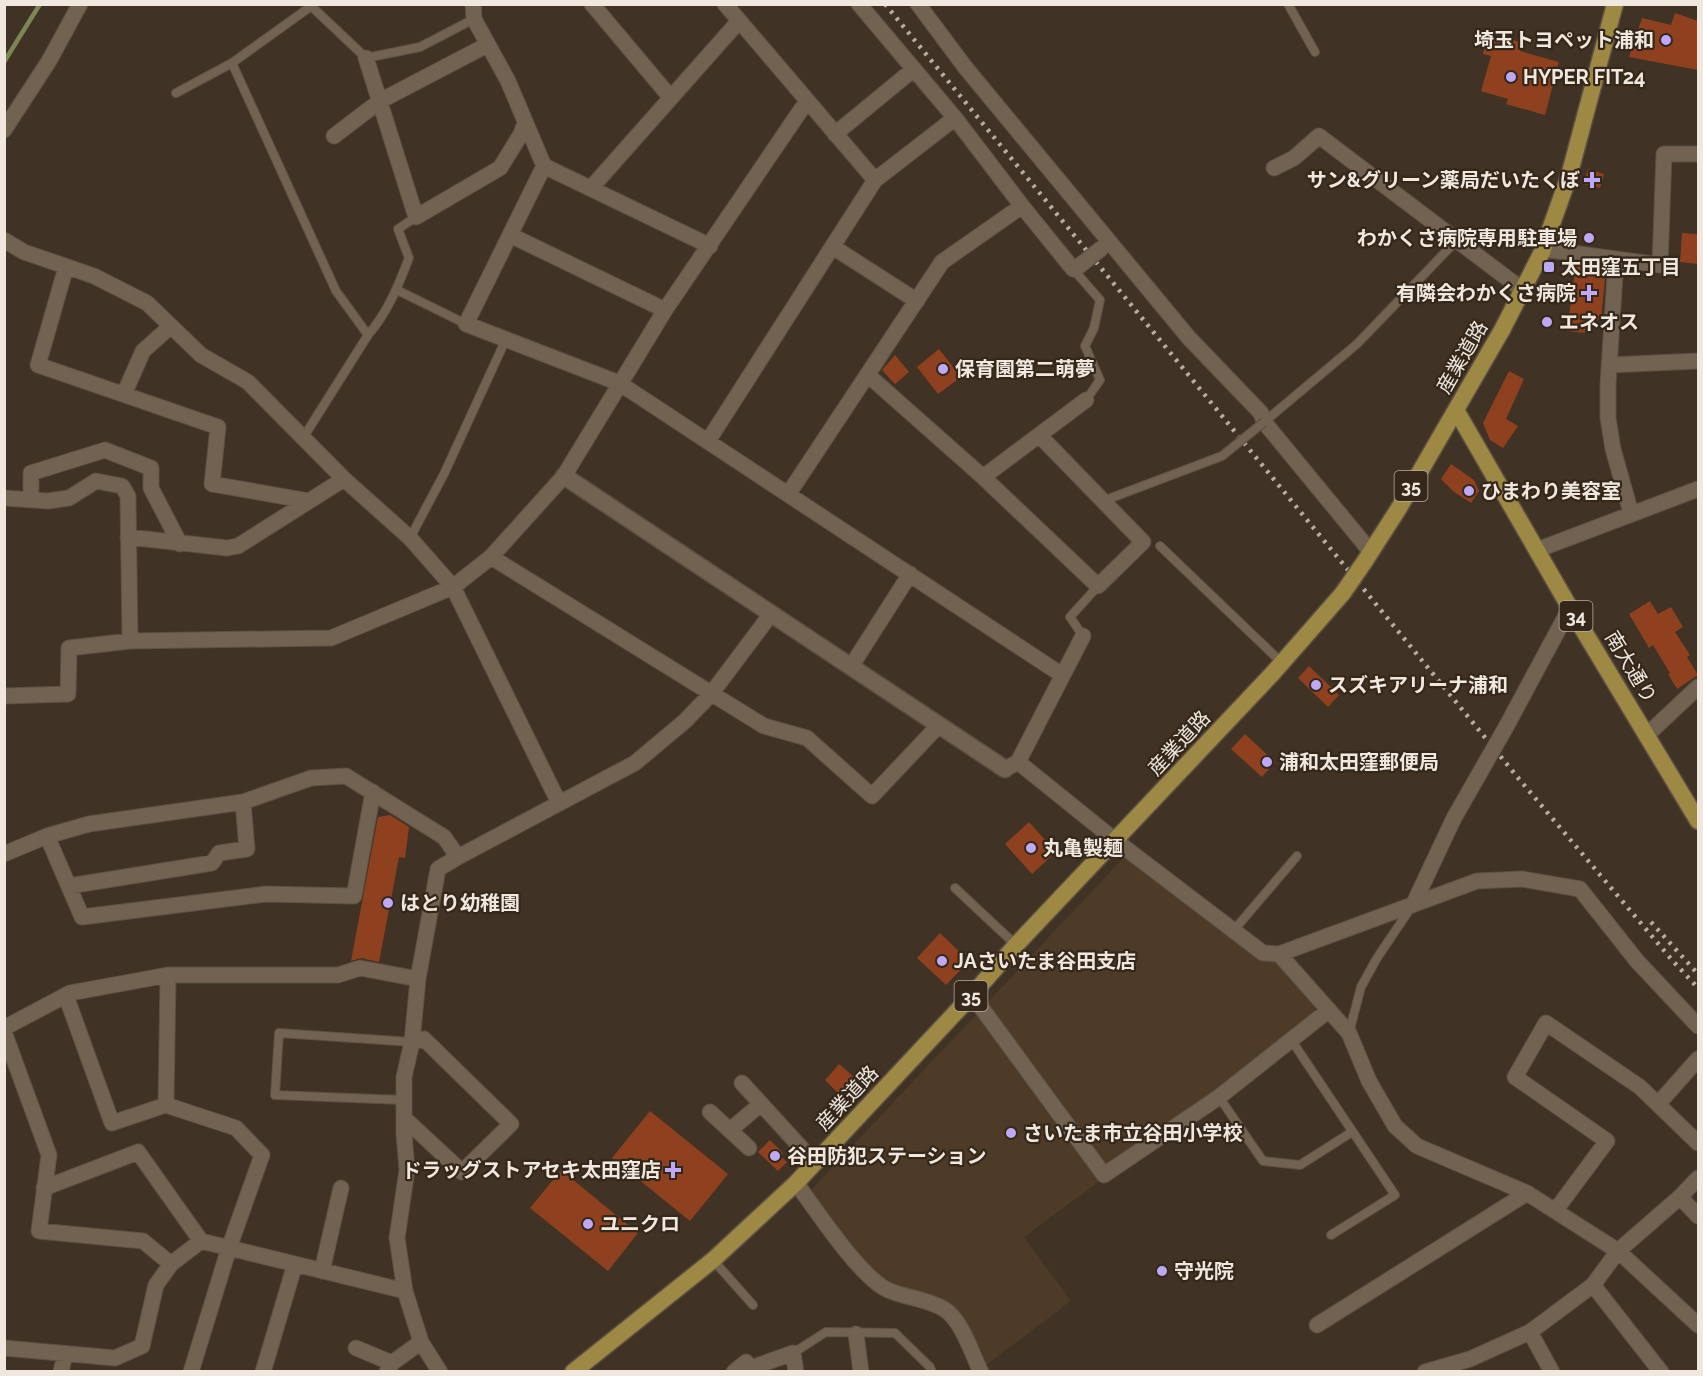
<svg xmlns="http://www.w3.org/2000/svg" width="1703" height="1376" font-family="Raleway,'Noto Sans JP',sans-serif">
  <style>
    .built { fill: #4d3b27 }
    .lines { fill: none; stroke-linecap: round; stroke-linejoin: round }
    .stream { stroke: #7c8655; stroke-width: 4.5 }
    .building { fill: #8f411f }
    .service-casing { stroke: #5b5043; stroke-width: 10 }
    .minor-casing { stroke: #5b5043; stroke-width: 17 }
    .tertiary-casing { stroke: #5b5043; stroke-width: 19 }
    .primary-casing { stroke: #5b5043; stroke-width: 19 }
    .service { stroke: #716252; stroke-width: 8 }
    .minor { stroke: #716252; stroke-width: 15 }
    .tertiary { stroke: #716252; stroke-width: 16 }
    .primary { stroke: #9e8944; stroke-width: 16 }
    .rail { stroke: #b7ada2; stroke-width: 4.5; stroke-dasharray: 3 6; stroke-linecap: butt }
    .service-bridge-casing { stroke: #5b5043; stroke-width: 10; stroke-linecap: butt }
    .minor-bridge-casing { stroke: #5b5043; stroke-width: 17; stroke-linecap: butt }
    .primary-bridge-casing { stroke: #5b5043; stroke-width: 19; stroke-linecap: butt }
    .service-bridge { stroke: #716252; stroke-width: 8 }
    .minor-bridge { stroke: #716252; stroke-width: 15 }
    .primary-bridge { stroke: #9e8944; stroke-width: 16 }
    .poi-dot { fill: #bda9f5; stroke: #35281a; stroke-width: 2 }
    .labels { text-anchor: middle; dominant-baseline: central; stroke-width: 4.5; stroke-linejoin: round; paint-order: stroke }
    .shield { fill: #35281a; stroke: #b8aea4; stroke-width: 1.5 }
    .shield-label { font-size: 18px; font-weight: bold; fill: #f0e8df }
    .poi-label { font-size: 20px; font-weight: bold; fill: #f0e8df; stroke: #35281a; text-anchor: start }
    .street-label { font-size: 20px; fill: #f0e8df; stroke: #35281a }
  </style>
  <rect width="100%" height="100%" fill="#403224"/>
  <path class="built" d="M1128 853 1275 961 1313 1002 1316 1012 1101 1180 1024 1237 1071 1301 986 1365 982 1351 952 1305 887 1280 858 1259 809 1192Z"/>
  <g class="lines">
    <path class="stream" d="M4 62 40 4"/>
  </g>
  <path class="building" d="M1675 13 1698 21V70L1629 57 1642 18 1671 25Z
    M1496 35 1523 43 1520 51 1559 62 1545 115 1506 104 1508 99 1481 91 1491 56 1483 54 1486 40 1494 42Z
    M1588 169 1604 174 1600 188 1584 184Z
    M1682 233 1698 234V264L1680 262Z
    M1576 263 1606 267 1601 320 1587 318 1585 333 1567 331Z
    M939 349 961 377 938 394 917 367Z
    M895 355 909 372 895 384 882 370Z
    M1509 371 1524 379 1506 419 1518 426 1503 448 1490 440 1483 423Z
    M1451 464 1474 480 1479 491 1471 503 1454 492 1441 479Z
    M1650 601 1658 614 1671 607 1683 627 1675 632 1690 655 1687 657 1698 675 1677 689 1668 674 1670 673 1653 645 1649 648 1629 614Z
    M1309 666 1339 695 1328 707 1298 678Z
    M1245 734 1275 762 1262 777 1231 749Z
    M390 815 409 827 405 858 399 857 379 962 361 958 351 961 378 817Z
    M1029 822 1056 852 1032 874 1005 844Z
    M940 933 969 961 946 985 917 958Z
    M839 1064 854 1077 839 1094 825 1080Z
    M650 1111 728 1174 690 1221 612 1158Z
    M770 1140 783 1153 780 1156 787 1162 778 1171 758 1152Z
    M561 1170 638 1233 608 1271 530 1208Z"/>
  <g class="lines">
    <g class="service-casing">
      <path id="service" d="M309 4 366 58 420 47 474 19
        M1288 4 1315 52
        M232 63 336 291 368 335
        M176 93 232 63 310 7
        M1073 269 1100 300 1094 328 1085 346 1100 380 1086 400
        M397 290 466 324
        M1264 422 1357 344 1457 240
        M303 438 368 335C388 312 398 286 409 258L398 229 416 217
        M1103 501 1222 456
        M410 538 444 474 506 339
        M1160 546 1282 663
        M1083 636 1070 617 1098 586
        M955 888 1016 945
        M1234 930 1297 856
        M1349 1033 1361 987 1377 958 1410 909
        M1292 1041 1395 1195 1331 1235
        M1219 1097 1263 1161 1300 1165 1352 1132
        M403 1100 275 1095 279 1033 412 1042
        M713 1260 753 1305
        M793 1353 826 1332 895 1333 930 1367 932 1372"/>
    </g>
    <g class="minor-casing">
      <path id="minor" d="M473 4 474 19 508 81 544 166 466 324 619 383 1062 675
        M592 4 671 98
        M859 4 955 118 1022 206 1073 269 1079 266
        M918 4 965 67 1189 338 1261 413 1264 422 1371 552
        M366 58 416 217 500 168 521 134 525 123
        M4 130 49 61 80 4
        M835 134 914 69
        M334 136 380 101 487 45
        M544 166 710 246
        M1274 168 1294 158 1319 136 1524 291
        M875 180 955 118
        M591 188 739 21
        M510 235 665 310
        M4 240 24 252 94 276 147 303 201 355 248 382 344 479 410 538 453 587 559 803
        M833 247 917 301
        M1543 249 1660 265 1664 154H1698
        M1616 260 1608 384V418L1613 449 1631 513
        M66 267 38 365 218 427 212 484 309 501
        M1609 365 1698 361
        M869 376 983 477 1098 586 1143 542 1039 435
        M124 394 143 351 171 326
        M708 441 875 180 725 4
        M983 477 1086 400
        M789 493 942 262 1022 206
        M4 498 48 501 69 498 96 481 122 486 128 496 130 641
        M31 500V473L105 450 151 468V488L180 544
        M128 537 227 548 238 546 344 479
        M1537 550 1698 489
        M491 557 764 726 807 738 872 796 939 725
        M852 665 910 574
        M4 696 68 694 69 648 130 641 331 638 453 587 491 557 564 476 665 310 807 101
        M1506 727 1570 608
        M1647 735 1698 687
        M1018 762 1083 636
        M1005 769 1018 762 1116 841 1263 953 1279 954 1477 881 1522 879 1580 889 1637 961 1698 1026
        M47 836 82 917 266 894 354 896 373 792
        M4 854 47 836 89 824 243 802 311 778 346 776 444 837 458 857 438 869 418 979 412 1042 404 1077V1134L407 1170 397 1238 405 1291 421 1342 440 1372
        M458 857 635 763 685 721 711 694 771 614
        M69 886 212 863 219 853 247 849 243 802
        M1413 905 1454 818 1486 762
        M1279 954 1349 1033 1369 1081 1395 1126 1417 1146 1527 1193 1618 1251 1698 1325
        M972 995 1104 1175 1219 1097 1329 1010
        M66 996 112 1123 166 1105 236 1128 262 1155 229 1248 191 1372
        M4 1028 70 993 168 975H338L360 968 418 979
        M4 1032 49 1155 39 1231 143 1241 171 1264
        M742 1083 815 1163
        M1658 1104 1698 1059
        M166 1105 168 975
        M710 1112 749 1148
        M404 1118 462 1172 511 1124 424 1039 412 1042
        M730 1130 761 1104
        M796 1183C817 1211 855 1270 884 1288 902 1298 926 1298 944 1309 962 1320 972 1354 981 1372
        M44 1188 138 1152 201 1241
        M1680 1197 1698 1216
        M1555 1211 1607 1141 1515 1077 1546 1023 1640 1087 1698 1143
        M322 1271 341 1188
        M1593 1285 1661 1372
        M1317 1325 1527 1193
        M1530 1332 1552 1372
        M856 1334 861 1372
        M4 1348 115 1358 142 1346 156 1285 171 1264 201 1241 405 1291
        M356 1348 392 1363 387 1372
        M392 1363 421 1342
        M61 1372 65 1354
        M263 1372 295 1264
        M734 1372 746 1362 751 1368 793 1353 796 1372
        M1425 1372 1470 1359 1530 1332 1593 1285 1618 1251 1680 1197 1698 1178"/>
    </g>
    <g class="tertiary-casing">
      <path id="tertiary" d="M564 476 1005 769"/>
    </g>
    <g class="primary-casing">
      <path id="primary" d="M1456 410 1570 608 1698 821
        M1365 561 1399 508 1502 330 1542 252 1569 176 1615 4
        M573 1372 713 1260 796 1183 972 995 1016 945 1273 673 1343 593"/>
    </g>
    <use href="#service" class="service"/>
    <use href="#minor" class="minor"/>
    <use href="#tertiary" class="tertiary"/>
    <use href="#primary" class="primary"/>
    <path class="rail" d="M885 4 1519 779 1672 960 1698 988
      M1651 922 1698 974"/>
    <g class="service-bridge-casing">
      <path id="service-bridge" d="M1222 456 1264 422"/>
    </g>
    <g class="minor-bridge-casing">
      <path id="minor-bridge" d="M1079 266 1102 248
        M1486 762 1506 727"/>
    </g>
    <g class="primary-bridge-casing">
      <path id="primary-bridge" d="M1343 593 1365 561"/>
    </g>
    <use href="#service-bridge" class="service-bridge"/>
    <use href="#minor-bridge" class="minor-bridge"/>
    <use href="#primary-bridge" class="primary-bridge"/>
  </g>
  <g class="poi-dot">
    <circle cx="1666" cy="40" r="6"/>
    <circle cx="1511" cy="77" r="6"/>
    <path d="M1589 171h6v6h6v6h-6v6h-6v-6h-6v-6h6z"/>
    <circle cx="1589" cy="238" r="6"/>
    <rect x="1543" y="261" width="12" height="12" rx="3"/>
    <path d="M1586 284h6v6h6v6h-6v6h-6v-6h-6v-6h6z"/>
    <circle cx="1547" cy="322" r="6"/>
    <circle cx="943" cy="369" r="6"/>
    <circle cx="1469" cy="491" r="6"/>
    <circle cx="1316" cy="685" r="6"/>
    <circle cx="1267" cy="762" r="6"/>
    <circle cx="1031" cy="848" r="6"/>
    <circle cx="388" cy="903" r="6"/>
    <circle cx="942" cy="961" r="6"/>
    <circle cx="1011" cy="1133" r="6"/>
    <circle cx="775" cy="1156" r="6"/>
    <path d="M670 1161h6v6h6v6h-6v6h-6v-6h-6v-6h6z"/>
    <circle cx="588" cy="1224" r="6"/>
    <circle cx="1162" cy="1271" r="6"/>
  </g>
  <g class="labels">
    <g class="shield">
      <rect x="1394.5" y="471" width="33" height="30" rx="4.5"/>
      <rect x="1559.5" y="601" width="33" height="30" rx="4.5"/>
      <rect x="954.5" y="981" width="33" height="30" rx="4.5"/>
    </g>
    <g class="shield-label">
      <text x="1411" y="486">35</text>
      <text x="1576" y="616">34</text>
      <text x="971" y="996">35</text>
    </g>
    <g class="poi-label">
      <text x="1654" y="40" text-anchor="end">埼玉トヨペット浦和</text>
      <text x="1523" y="77">HYPER FIT24</text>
      <text x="1580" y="180" text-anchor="end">サン&amp;グリーン薬局だいたくぼ</text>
      <text x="1577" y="238" text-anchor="end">わかくさ病院専用駐車場</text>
      <text x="1561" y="267">太田窪五丁目</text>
      <text x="1576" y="293" text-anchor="end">有隣会わかくさ病院</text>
      <text x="1559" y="322">エネオス</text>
      <text x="955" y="369">保育園第二萌夢</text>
      <text x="1481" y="491">ひまわり美容室</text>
      <text x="1328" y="685">スズキアリーナ浦和</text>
      <text x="1279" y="762">浦和太田窪郵便局</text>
      <text x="1043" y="848">丸亀製麺</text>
      <text x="400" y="903">はとり幼稚園</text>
      <text x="954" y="961">JAさいたま谷田支店</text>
      <text x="1023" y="1133">さいたま市立谷田小学校</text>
      <text x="787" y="1156">谷田防犯ステーション</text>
      <text x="661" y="1170" text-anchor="end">ドラッグストアセキ太田窪店</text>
      <text x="600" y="1224">ユニクロ</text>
      <text x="1174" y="1271">守光院</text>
    </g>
    <g class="street-label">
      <text transform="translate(1462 357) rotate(-60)">産業道路</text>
      <text transform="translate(1631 667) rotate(59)">南大通り</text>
      <text transform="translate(1179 743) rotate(-47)">産業道路</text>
      <text transform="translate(847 1098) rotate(-47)">産業道路</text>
    </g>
  </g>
  <rect width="1703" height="1376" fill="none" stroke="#f0e8df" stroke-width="12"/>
</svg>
